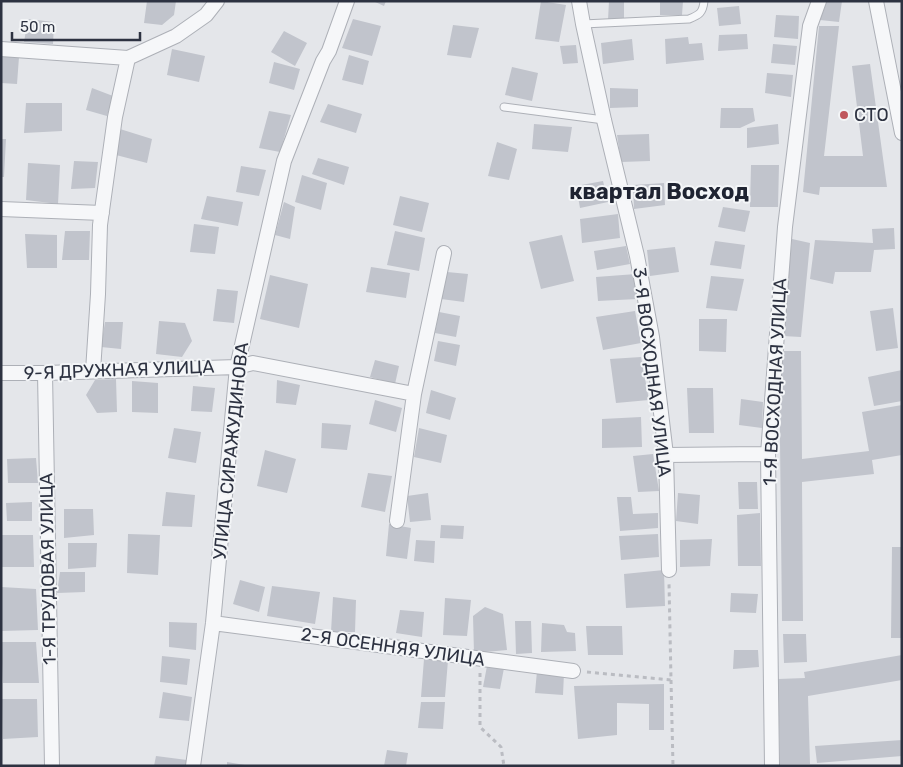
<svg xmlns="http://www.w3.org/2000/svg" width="903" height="767" font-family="Rubik,sans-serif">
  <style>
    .building { fill: #c1c4cc }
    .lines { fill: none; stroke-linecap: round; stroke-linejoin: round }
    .service-casing { stroke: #adb0b7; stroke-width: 9 }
    .minor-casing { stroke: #adb0b7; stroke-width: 16 }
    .path { stroke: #babcc2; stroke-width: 3; stroke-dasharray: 4 4; stroke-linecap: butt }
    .service { stroke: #f6f7f9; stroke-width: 7 }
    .minor { stroke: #f6f7f9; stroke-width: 14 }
    .poi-dot { fill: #c0575d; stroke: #f3f5f7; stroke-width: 2 }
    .labels { text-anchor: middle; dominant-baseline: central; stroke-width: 4; stroke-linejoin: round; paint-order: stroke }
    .poi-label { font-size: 18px; fill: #2d3241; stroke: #f3f5f7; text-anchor: start }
    .street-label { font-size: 18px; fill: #2d3241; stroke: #f3f5f7 }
    .district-label { font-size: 22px; font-weight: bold; fill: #1f2432; stroke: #f3f5f7 }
  </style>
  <rect width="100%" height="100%" fill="#e4e6ea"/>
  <path class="building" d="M147 1H176L174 15 162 25 144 23Z
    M373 1H386L384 6Z
    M541 1 566 5 559 42 535 39Z
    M609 1H624V20H608Z
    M660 1H683L682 15H660Z
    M827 1H842L839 22 820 20Z
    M739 6 741 24 719 26 717 8Z
    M776 15 799 16 798 39 774 37Z
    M28 19 54 22 53 44 24 42Z
    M353 19 381 26 372 56 342 48Z
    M453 25 479 28 471 58 447 55Z
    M819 26H839L824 156H863L852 66 870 64 887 187H820L819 195 803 192Z
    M284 31 307 43 295 66 271 52Z
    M747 34 748 49 718 51 719 35Z
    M688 37 689 44 702 43 704 60 666 64 665 39Z
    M632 39 634 60 603 64 601 43Z
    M773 44 797 46 795 65 771 63Z
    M576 45 578 63 563 64 560 46Z
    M172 49 205 56 199 82 167 75Z
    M349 55 369 61 363 85 342 80Z
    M1 56 19 57 17 84 1 83Z
    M274 62 300 69 294 90 269 83Z
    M512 67 538 73 532 101 505 95Z
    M767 73 793 75 791 97 765 93Z
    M92 88 113 96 107 116 86 110Z
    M610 88 638 89V107L610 108Z
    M26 103H62V131L24 133Z
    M328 104 362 114 356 133 320 122Z
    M721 108H753L755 121 740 128H720Z
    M269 111 291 115 280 152 259 148Z
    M534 124 572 127 568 152 532 149Z
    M778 124 779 144 747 148V128Z
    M120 129 152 139 147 163 116 155Z
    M649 134 650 161 621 162 617 135Z
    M1 139H6L4 177H1Z
    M497 142 517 149 509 180 488 176Z
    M318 158 349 167 344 185 312 174Z
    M74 161 98 162 95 188 71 189Z
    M28 163 60 165 58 204 26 200Z
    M751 165H779L778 207H750Z
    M241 166 266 170 259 196 236 192Z
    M302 175 327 183 321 210 295 202Z
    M603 181 608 202 580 208 576 186Z
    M664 183 665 205 634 209 633 185Z
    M207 196 243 202 238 226 201 219Z
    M400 196 429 203 422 232 393 225Z
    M284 202 295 207 290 239 275 235Z
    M723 207 750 211 745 232 718 227Z
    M618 214 620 238 582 243 580 219Z
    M194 224 219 227 215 254 190 252Z
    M894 228 895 249 874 250 871 272H835L833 284 810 279 815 240 873 243 872 229Z
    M65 231H90L89 260H62Z
    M395 231 425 238 419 271 387 265Z
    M25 234 57 235V268H27Z
    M562 235 574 281 541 289 529 242Z
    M792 239 810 243 801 337 783 336Z
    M715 241 745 245 741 269 710 265Z
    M626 246 630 264 597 270 594 251Z
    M675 247 679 272 650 276 647 250Z
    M371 267 410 273 406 298 366 292Z
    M447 272 468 274 464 302 441 299Z
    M636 274 637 299 598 301 596 277Z
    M270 275 308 284 299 328 260 319Z
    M711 276 744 279 737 311 706 308Z
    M217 289 238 291 234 323 213 321Z
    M893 308 898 348 876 351 870 311Z
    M635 311 641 343 603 350 596 317Z
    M439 312 460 316 456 337 435 333Z
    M699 319H727L726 352 699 351Z
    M159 321 185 323 192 341 182 357 156 354Z
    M105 322H123L121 349 101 347Z
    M438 341 460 345 456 366 434 361Z
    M779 351H801L802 459 869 451 862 412 902 405V455L872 460 874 474 802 482 803 621H782Z
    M641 357 649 400 616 403 610 359Z
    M375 360 399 366 395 384 370 377Z
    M902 370V401L874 406 868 377Z
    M116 379 117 412 97 413 86 395 95 380Z
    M277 380 300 385 296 405 276 403Z
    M132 381 158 383V413L132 412Z
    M193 386 215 388 212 412 191 411Z
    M687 388H713L714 433H689Z
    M431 390 456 398 450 420 426 413Z
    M741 399 763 402 762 428 739 425Z
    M375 400 402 408 396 432 369 424Z
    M641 417 642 447 602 448V419Z
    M322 423 351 425 347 450 321 448Z
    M174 428 201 432 196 463 168 458Z
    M419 428 447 435 441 463 414 457Z
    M265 450 296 459 287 493 257 486Z
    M653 454 659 491 638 492 633 456Z
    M36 458 38 483H8L7 459Z
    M368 473 392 476 385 512 361 507Z
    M738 482H757L758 509H739Z
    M166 492 195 495 192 527 162 526Z
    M428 493 431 520 410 522 407 496Z
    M678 493 700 495 698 524 676 521Z
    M617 497H631L633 514 658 513V528L620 531Z
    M32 502V521H7L6 503Z
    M64 509H93L94 535 64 538Z
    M760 513 761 566H738L737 515Z
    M389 524 411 528 407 559 386 556Z
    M441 525 464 526 463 539 440 538Z
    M128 534 160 535 158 575 127 573Z
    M658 534 659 557 621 560 619 536Z
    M1 535H33L34 567H1Z
    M712 539 710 566 680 567V540Z
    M416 540 435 541 434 563 414 561Z
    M68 543H97L96 567 68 569Z
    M892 547H902V638H891Z
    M664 570 665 606 626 608 624 574Z
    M60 572H85V592L57 593Z
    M240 580 265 587 259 612 233 604Z
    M272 586 320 592 315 624 267 616Z
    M1 587 36 589 38 630 1 631Z
    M731 593 758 594 756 613 730 612Z
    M333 597 356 600 355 632H331Z
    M445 598 471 600 467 636 443 635Z
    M485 607 503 614 507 650 474 653 473 616Z
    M400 610 424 612 422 637 396 633Z
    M515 621H531L532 653 516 654Z
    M169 622 197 623 196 650 169 647Z
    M542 623 564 625 567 632 575 633 576 651 541 652Z
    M586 626H622L623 655H588Z
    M783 634H806L807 662 784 663Z
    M1 642H36L39 683H3Z
    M734 650H758L759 667 733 669Z
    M902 655V680L808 696 810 764H780L778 679 805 678 804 672Z
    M162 656 190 659 187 685 160 682Z
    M424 659 448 660 445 697H421Z
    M487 666 504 668 500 689 483 687Z
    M537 671 564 673 563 695 535 693Z
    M664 684V730H649V704L617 703V735L578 739 574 686Z
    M163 692 192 697 189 721 159 718Z
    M2 699H37L38 737 3 739Z
    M421 702H445L443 729 418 728Z
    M902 740V756L817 763 815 746Z
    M387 750 408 753 406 766H384Z
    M156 756 187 760 186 766H154Z
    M227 762 245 765V766H227Z"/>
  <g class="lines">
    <g class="service-casing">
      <path id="service" d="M583 24 689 19C699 15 703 13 704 1
        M504 107 604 120"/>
    </g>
    <g class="minor-casing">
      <path id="minor" d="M579 1 583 24 604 120 637 256 652 337 666 455 669 570
        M876 1 902 133
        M1 49 128 58
        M1 209 102 213
        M93 371 98 294 100 225 115 117 128 58 176 36 206 15 217 1
        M1 373H45L237 367 253 363 414 394
        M45 373 52 766
        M666 455 768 454
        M397 521 414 394 444 253
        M213 623 573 671
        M193 766 213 623 237 367 284 161 323 61 329 51 347 1
        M772 766 768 454 785 227 810 26 819 1"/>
    </g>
    <path class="path" d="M587 672 671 680 669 583
      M480 673V727L501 747 504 766
      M671 680 673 766"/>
    <use href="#service" class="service"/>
    <use href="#minor" class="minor"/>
  </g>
  <circle class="poi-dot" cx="844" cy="115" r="5"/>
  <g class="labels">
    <g class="poi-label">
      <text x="854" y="115">СТО</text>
    </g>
    <g class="street-label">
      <text transform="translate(119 370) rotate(-2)">9-Я ДРУЖНАЯ УЛИЦА</text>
      <text transform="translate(652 372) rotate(83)">3-Я ВОСХОДНАЯ УЛИЦА</text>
      <text transform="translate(775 382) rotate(-87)">1-Я ВОСХОДНАЯ УЛИЦА</text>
      <text transform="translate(231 451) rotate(-84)">УЛИЦА СИРАЖУДИНОВА</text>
      <text transform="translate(48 569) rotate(-91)">1-Я ТРУДОВАЯ УЛИЦА</text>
      <text transform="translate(393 647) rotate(8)">2-Я ОСЕННЯЯ УЛИЦА</text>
    </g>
    <g class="district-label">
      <text x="659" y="191">квартал Восход</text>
    </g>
  </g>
  <rect width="903" height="767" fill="none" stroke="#2d3241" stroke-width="5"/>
  <path d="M12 32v8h128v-8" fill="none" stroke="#2d3241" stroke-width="2.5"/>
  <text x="20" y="32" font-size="15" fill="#2d3241" stroke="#f3f5f7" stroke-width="4" paint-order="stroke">50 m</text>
</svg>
